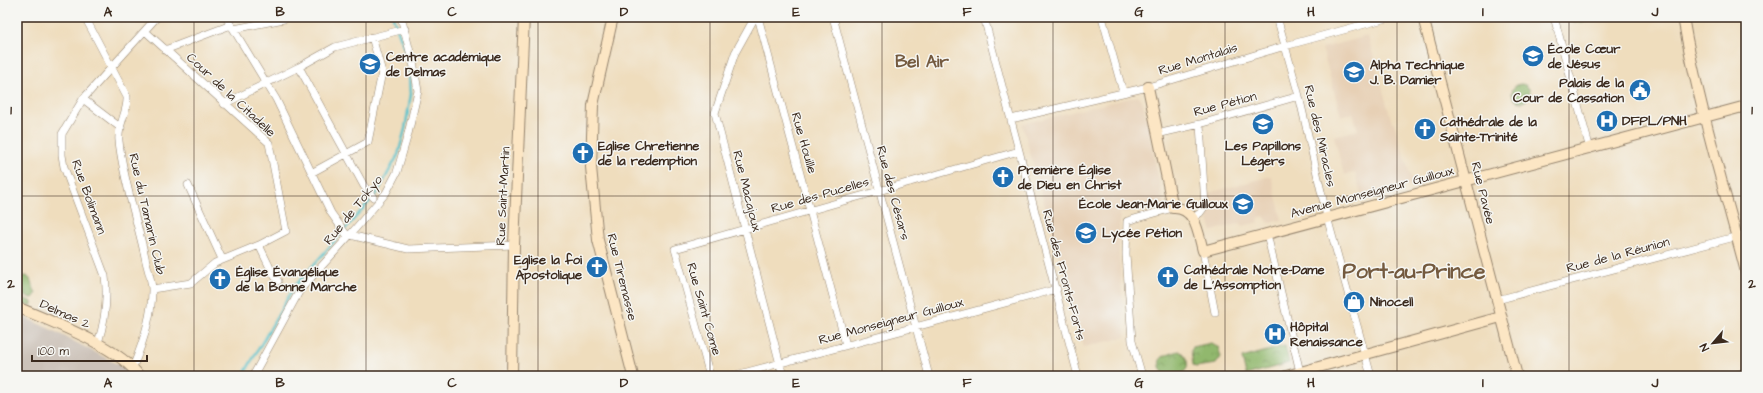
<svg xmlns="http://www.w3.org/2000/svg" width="1763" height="393" font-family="'Architects Daughter',sans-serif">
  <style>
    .built { fill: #e7d0b5 }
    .industrial { fill: #ccc2b9 }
    .grass { fill: url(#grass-dots); stroke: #79804e }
    .forest { fill: url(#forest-crowns); stroke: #667146 }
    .park { fill: #b7d77e; stroke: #79804e }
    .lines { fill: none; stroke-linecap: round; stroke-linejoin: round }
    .stream { stroke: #53c1cb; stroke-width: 2.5 }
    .street-casing { stroke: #95846e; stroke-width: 8 }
    .secondary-casing { stroke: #95846e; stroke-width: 12 }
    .street { stroke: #fff; stroke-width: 7 }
    .secondary { stroke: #fce6c4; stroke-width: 10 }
    .grid { fill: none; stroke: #3b2a1e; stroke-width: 1; stroke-opacity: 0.55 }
    .labels { text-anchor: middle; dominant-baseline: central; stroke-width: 3; stroke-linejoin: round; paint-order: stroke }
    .poi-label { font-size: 13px; font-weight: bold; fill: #3b2a1e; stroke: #f6f6f2; text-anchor: start }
    .street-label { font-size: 13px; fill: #3b2a1e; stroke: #f6f6f2 }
    .district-label { font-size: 17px; font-weight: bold; fill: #745a3f; stroke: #f6f6f2 }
    .town-label { font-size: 21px; font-weight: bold; fill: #745a3f; stroke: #f6f6f2 }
    .neatline { fill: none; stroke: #3b2a1e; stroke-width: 1.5 }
    .grid-label { font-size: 13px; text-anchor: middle; font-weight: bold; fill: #3b2a1e }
  </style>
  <defs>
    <pattern id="grass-dots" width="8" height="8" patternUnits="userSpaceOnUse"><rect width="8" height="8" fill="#b7d77e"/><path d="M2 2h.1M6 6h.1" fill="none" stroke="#9eb96c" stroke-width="1.8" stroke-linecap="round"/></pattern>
    <pattern id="forest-crowns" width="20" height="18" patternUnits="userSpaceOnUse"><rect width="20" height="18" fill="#91b86d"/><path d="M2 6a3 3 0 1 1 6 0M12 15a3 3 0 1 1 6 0" fill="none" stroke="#789659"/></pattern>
  </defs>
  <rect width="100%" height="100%" fill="#f6f6f2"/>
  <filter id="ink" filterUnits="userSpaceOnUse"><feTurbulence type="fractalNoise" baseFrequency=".025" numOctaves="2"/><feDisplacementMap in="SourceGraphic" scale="8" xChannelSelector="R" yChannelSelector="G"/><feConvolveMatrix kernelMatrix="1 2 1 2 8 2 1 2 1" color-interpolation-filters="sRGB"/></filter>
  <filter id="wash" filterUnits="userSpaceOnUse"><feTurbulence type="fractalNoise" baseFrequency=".012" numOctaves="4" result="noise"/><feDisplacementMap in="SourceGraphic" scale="16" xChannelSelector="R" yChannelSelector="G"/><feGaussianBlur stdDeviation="0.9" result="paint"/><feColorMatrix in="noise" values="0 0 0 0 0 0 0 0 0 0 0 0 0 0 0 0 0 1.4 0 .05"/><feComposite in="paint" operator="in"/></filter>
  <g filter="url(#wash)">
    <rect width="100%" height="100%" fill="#efddbd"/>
    <path class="built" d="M1368 36 1392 123H1394L1413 184 1362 198 1355 173 1344 175 1334 136 1358 130 1353 113 1341 116 1322 48Z
      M1138 96 1143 103 1164 205 1120 213 1119 254 1125 337 1084 347 1022 124Z
      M1271 176 1282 220 1269 223 1264 216 1258 218 1259 222 1242 226 1241 223 1212 231 1208 220 1209 193Z"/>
    <path class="industrial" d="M17 314 52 330 131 371 129 376H17Z"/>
    <path class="grass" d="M1739 17H1746V41L1744 40Z"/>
    <path class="forest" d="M1512 93a9 9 0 1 1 18 0a9 9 0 1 1-18 0Z
      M27 276 30 279 36 294 33 298 19 295 18 296 32 302V305H24L17 302V277Z
      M1211 343 1218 347 1221 357 1216 364 1195 367 1193 365 1191 350 1193 347Z
      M1285 346 1289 363 1246 375 1242 358Z
      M1179 351C1184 354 1185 356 1187 361 1190 375 1175 376 1165 375 1152 358 1164 355 1179 351Z"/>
    <path class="park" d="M1566 17H1596L1582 23 1570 21Z"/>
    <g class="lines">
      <path class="stream" d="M243 376 294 287 377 193 398 155 405 129 411 94 409 61 393 17"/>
    </g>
  </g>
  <g filter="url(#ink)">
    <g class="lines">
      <g class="street-casing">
        <path id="street" d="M85 17 127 97C128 112 117 126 119 141 123 180 137 219 145 257 147 268 152 280 152 290 152 317 143 343 133 367
          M226 17 276 99 331 213 346 234 408 249 514 245
          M755 17 735 53 715 113 783 376
          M758 17 846 345
          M833 17 929 376
          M984 17 1078 376
          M1102 17 1123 92
          M1277 17 1299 96 1327 217 1371 376
          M1554 17 1590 149
          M234 29 284 19 286 17
          M145 31 269 143 286 231 259 245 215 263 191 283 152 289
          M165 50 231 25
          M299 67 364 186 373 197
          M83 99 121 128
          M224 104 299 67 335 47 405 29
          M1011 119 1148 87 1285 46 1391 17
          M1157 134 1200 124 1299 96
          M313 172 368 142 382 72 372 37
          M188 185 222 259
          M1193 218 1200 213 1205 206 1200 124
          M1267 234 1300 372
          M259 245 272 272 278 281
          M1203 251 1215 313
          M1497 300 1746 234
          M98 343C105 321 108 299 105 276L64 167 62 155V134L83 99 157 17
          M253 376 300 290 349 236 386 193 397 172 408 134 418 91 414 67 401 17
          M710 376 675 249 1019 151
          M732 376 1057 289
          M1142 376 1132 341 1126 254 1127 221 1173 208
          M1733 376 1746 372"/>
      </g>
      <g class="secondary-casing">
        <path id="secondary" d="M613 17 593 105 591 167 598 240 633 376
          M1423 17 1517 376
          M1683 17C1698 104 1724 187 1746 272
          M1148 87 1173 208C1196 207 1198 233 1203 251L1746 106
          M17 307C50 321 120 347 139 376
          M512 376 514 245 524 17
          M1286 376 1501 317"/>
      </g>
      <use href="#street" class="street"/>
      <use href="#secondary" class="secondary"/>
    </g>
  </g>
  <path class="grid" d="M194 17V376M366 17V376M538 17V376M710 17V376M882 17V376M1053 17V376M1225 17V376M1397 17V376M1569 17V376M17 196H1746"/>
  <defs>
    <g id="school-disc" transform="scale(1.15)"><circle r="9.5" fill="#1f6fb2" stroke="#f6f6f2"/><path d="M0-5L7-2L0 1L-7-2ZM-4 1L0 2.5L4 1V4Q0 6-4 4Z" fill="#fff"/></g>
    <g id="civic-disc" transform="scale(1.15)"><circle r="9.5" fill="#1f6fb2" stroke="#f6f6f2"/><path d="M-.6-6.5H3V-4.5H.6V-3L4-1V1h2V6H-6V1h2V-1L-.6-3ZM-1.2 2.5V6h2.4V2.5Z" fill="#fff"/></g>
    <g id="hospital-disc" transform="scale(1.15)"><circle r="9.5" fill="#1f6fb2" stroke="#f6f6f2"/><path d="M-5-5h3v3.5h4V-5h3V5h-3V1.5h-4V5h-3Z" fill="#fff"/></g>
    <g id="church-disc" transform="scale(1.15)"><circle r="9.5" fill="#1f6fb2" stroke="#f6f6f2"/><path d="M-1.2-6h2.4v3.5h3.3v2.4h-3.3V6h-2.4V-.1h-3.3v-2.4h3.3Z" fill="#fff"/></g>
    <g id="shop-disc" transform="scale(1.15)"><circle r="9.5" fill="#1f6fb2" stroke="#f6f6f2"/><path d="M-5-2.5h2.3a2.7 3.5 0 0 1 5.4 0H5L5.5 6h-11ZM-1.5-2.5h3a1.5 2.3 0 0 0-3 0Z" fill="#fff"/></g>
  </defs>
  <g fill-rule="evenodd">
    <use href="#school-disc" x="1533" y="56"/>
    <use href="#school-disc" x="370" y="64"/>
    <use href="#school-disc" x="1354" y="72"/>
    <use href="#civic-disc" x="1640" y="90"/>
    <use href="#hospital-disc" x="1607" y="121"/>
    <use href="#school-disc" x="1263" y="124"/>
    <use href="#church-disc" x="1425" y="129"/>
    <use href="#church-disc" x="583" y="153"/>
    <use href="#church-disc" x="1003" y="177"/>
    <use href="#school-disc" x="1243" y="204"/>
    <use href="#school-disc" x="1086" y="233"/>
    <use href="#church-disc" x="597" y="267"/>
    <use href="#church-disc" x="1168" y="277"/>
    <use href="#church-disc" x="220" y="279"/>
    <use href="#shop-disc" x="1354" y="302"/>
    <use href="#hospital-disc" x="1275" y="334"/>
  </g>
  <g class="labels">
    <g class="poi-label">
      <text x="1548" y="49">École Cœur<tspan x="1548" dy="15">de Jésus</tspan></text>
      <text x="386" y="57">Centre académique<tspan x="386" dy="15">de Delmas</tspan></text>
      <text x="1370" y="65">Alpha Technique<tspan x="1370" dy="15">J. B. Damier</tspan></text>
      <text x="1624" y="83" text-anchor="end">Palais de la<tspan x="1624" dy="15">Cour de Cassation</tspan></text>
      <text x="1622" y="121">DFPL/PNH</text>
      <text x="1440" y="122">Cathédrale de la<tspan x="1440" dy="15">Sainte-Trinité</tspan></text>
      <text x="598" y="146">Eglise Chretienne<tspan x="598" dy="15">de la redemption</tspan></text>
      <text x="1263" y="146" text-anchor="middle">Les Papillons<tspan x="1263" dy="15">Légers</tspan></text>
      <text x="1018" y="170">Première Église<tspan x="1018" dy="15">de Dieu en Christ</tspan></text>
      <text x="1228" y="204" text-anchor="end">École Jean-Marie Guilloux</text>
      <text x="1102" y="233">Lycée Pétion</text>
      <text x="582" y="260" text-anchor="end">Eglise la foi<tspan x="582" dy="15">Apostolique</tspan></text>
      <text x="1184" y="270">Cathédrale Notre-Dame<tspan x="1184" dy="15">de L'Assomption</tspan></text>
      <text x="236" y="272">Église Évangélique<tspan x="236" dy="15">de la Bonne Marche</tspan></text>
      <text x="1370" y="302">Ninocell</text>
      <text x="1290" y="327">Hôpital<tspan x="1290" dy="15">Renaissance</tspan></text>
    </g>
    <g class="street-label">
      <text transform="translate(1198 59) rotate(-17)">Rue Montalais</text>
      <text transform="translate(231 95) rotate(43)">Cour de la Citadelle</text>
      <text transform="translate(1225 104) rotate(-15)">Rue Pétion</text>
      <text transform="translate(1320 136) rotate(77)">Rue des Miracles</text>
      <text transform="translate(804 143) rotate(74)">Rue Houille</text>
      <text transform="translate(747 191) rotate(76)">Rue Macajoux</text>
      <text transform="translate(1372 192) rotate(-15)">Avenue Monseigneur Guilloux</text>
      <text transform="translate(893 193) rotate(75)">Rue des Césars</text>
      <text transform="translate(1483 193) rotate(76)">Rue Pavée</text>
      <text transform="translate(820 195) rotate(-16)">Rue des Pucelles</text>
      <text transform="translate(503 196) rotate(-87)">Rue Saint-Martin</text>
      <text transform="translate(89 197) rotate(70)">Rue Bolimann</text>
      <text transform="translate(353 210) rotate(-51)">Rue de Tokyo</text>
      <text transform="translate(147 214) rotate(77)">Rue du Tamarin Club</text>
      <text transform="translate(1618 255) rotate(-15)">Rue de la Réunion</text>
      <text transform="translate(1064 275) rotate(75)">Rue des Fronts-Forts</text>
      <text transform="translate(622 277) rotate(76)">Rue Tiremasse</text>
      <text transform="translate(704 309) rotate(74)">Rue Saint Come</text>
      <text transform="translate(65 314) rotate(24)">Delmas 2</text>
      <text transform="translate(891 321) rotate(-15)">Rue Monseigneur Guilloux</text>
    </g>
    <g class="district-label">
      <text x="922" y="62">Bel Air</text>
    </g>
    <g class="town-label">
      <text x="1414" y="271">Port-au-Prince</text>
    </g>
  </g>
  <rect width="1763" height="393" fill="none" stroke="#f6f6f2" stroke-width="44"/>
  <g transform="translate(1713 343) rotate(242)" stroke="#f6f6f2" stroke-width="3" paint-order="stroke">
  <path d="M0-3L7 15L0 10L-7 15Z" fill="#3b2a1e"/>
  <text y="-6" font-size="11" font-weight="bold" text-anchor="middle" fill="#3b2a1e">N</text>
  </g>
  <path d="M32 355v6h115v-6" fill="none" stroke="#3b2a1e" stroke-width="2"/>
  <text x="38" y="355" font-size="12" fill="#3b2a1e" stroke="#f6f6f2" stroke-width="3" paint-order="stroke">100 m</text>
  <rect x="22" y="22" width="1719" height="349" class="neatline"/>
  <g class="grid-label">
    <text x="108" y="16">A</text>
    <text x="280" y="16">B</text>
    <text x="452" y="16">C</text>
    <text x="624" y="16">D</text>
    <text x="796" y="16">E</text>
    <text x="967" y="16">F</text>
    <text x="1139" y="16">G</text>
    <text x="1311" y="16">H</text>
    <text x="1483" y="16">I</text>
    <text x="1655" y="16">J</text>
    <text x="11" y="114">1</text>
    <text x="1752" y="114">1</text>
    <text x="11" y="288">2</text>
    <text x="1752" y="288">2</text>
    <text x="108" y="387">A</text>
    <text x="280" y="387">B</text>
    <text x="452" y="387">C</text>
    <text x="624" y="387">D</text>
    <text x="796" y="387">E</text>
    <text x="967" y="387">F</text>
    <text x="1139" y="387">G</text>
    <text x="1311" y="387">H</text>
    <text x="1483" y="387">I</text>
    <text x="1655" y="387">J</text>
  </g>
</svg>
